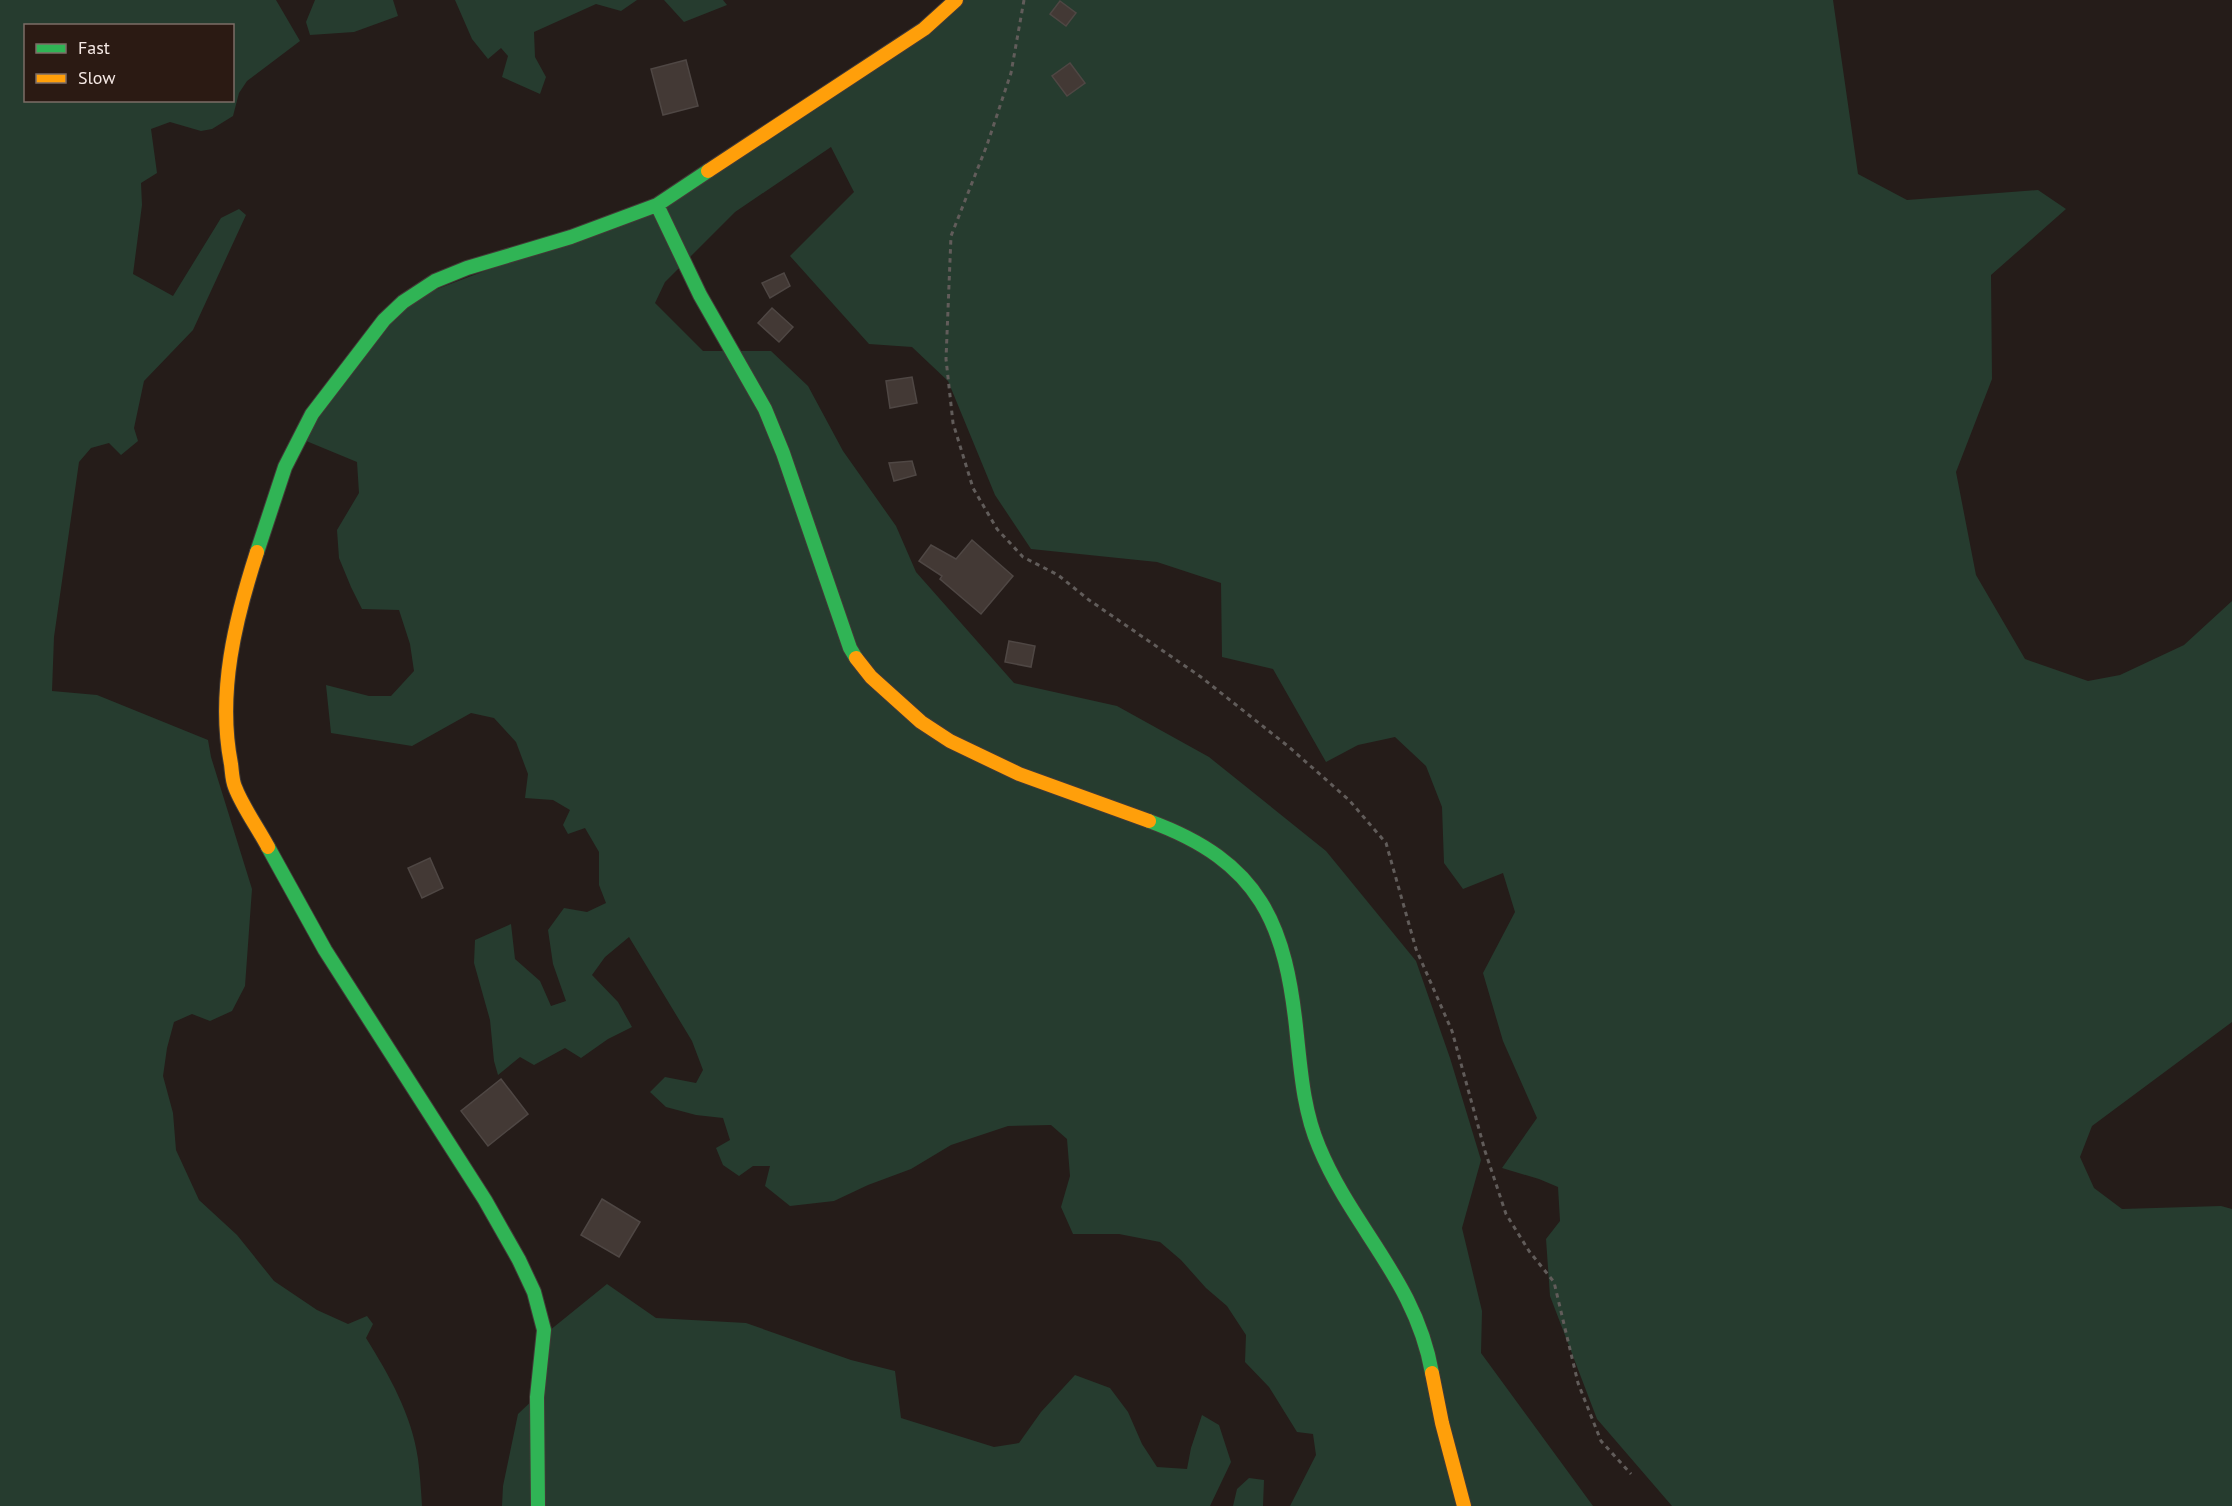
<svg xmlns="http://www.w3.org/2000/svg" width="2232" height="1506" font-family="'PT Sans',sans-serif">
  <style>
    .green { fill: #263c2f; fill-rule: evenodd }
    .building { fill: #433935; stroke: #4f4744; stroke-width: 1.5 }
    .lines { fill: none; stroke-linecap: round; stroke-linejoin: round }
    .fast-casing { stroke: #413a36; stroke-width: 16 }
    .slow-casing { stroke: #413a36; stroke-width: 16 }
    .path { stroke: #615c5a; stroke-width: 3; stroke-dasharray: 4.5 4.5; stroke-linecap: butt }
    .fast { stroke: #30b455; stroke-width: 14 }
    .slow { stroke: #ff9f0a; stroke-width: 14 }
  </style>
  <rect width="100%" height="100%" fill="#251c19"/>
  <path class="green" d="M0 0H276L300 41 247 81 239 93 233 116 212 129 201 131 170 122 151 129 157 173 141 183 142 205 133 274 173 296 221 218 239 209 246 215 193 330 144 381 134 428 138 441 121 455 109 443 91 448 79 462 54 637 52 691 97 695 208 740 211 757 252 889 245 986 232 1011 210 1021 192 1014 174 1022 167 1048 163 1076 173 1113 176 1150 199 1200 237 1235 274 1281 317 1310 348 1324 367 1316 373 1324 366 1338C389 1375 412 1415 418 1459 420 1474 421 1490 422 1506H0ZM26 26H232V100H26Z
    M315 0H393L398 16 354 32 310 35 306 22Z
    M455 0H637L621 11 596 4 534 32 535 57 546 77 540 94 502 77 508 56 501 48 488 59 472 39Z
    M664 0H723L727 5 684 22Z
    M956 0H1833L1858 174 1907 200 2038 190 2066 209 1991 275 1992 379 1956 472 1976 575 2025 659 2088 681 2120 675 2184 645 2232 601V1022L2092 1126 2080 1157 2094 1188 2122 1209 2221 1206 2232 1209V1506H1672L1597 1419 1550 1296 1546 1239 1560 1221 1558 1187 1539 1179 1502 1168 1537 1118 1503 1041 1483 973 1515 912 1503 873 1463 889 1444 863 1442 807 1426 766 1395 737 1358 745 1326 762 1273 669 1222 657 1221 583 1157 562 1031 549 995 495 948 381 912 347 869 344 790 256 854 192 831 147 735 212 665 282 655 303 703 351H771L808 386 843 451 896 526 916 572 1014 683 1117 706 1209 757 1326 851 1416 961 1450 1058 1481 1160 1462 1228 1482 1311 1481 1353 1593 1506H1290L1316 1455 1313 1434 1297 1432 1269 1387 1245 1362 1246 1335 1227 1306 1206 1288 1181 1260 1160 1242 1119 1234H1073L1061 1207 1070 1176 1067 1139 1051 1125 1008 1126 951 1145 911 1169 868 1185 834 1201 790 1206 765 1186 770 1166H753L739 1176 723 1165 716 1148 730 1140 723 1118 696 1115 666 1107 650 1092 665 1077 696 1083 703 1070 692 1041 629 937 605 957 592 975 618 1002 632 1027 608 1039 581 1058 565 1048 534 1065 520 1057 498 1075 494 1061 490 1020 474 963 475 940 511 924 515 959 540 981 551 1006 566 1001 553 964 548 930 564 908 587 912 606 903 599 885V852L585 828 568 834 563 825 570 810 553 800 525 798 528 774 516 742 494 718 471 713 412 746 331 733 326 685 369 696H391L414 671 410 644 399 610 362 609 351 587 339 558 337 530 359 493 357 462 299 438 403 302 629 216Z
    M607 1284 656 1318 746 1323 851 1360 895 1371 901 1418 994 1447 1019 1443 1041 1412 1075 1375 1110 1388 1128 1412 1142 1444 1157 1467 1187 1469 1191 1448 1202 1415 1219 1425 1231 1462 1210 1506H502L503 1486 518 1414 538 1395 544 1335Z
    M1249 1478 1264 1480 1263 1506H1233L1237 1489Z"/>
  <path class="building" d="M1060 1 1076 13 1066 26 1050 14Z
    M686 60 698 106 663 115 651 69Z
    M1070 63 1085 83 1067 96 1052 76Z
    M784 273 790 286 770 298 762 283Z
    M772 308 793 327 779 342 758 323Z
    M912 377 917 403 890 408 886 381Z
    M912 461 916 475 894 481 889 463Z
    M972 540 1013 576 981 614 940 579 942 576 919 561 931 545 956 559Z
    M1009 641 1035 646 1031 667 1005 662Z
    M430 858 443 888 422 898 408 868Z
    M501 1079 528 1114 488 1146 461 1111Z
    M602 1199 640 1222 619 1257 581 1235Z"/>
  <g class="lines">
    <g class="fast-casing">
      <path id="fast" d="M657 205 700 295 765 409 783 453 850 648 856 658
        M257 552 285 467 312 414 384 320 403 302 435 281 467 268 571 237 657 205 708 171
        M1149 821C1261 862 1286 924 1297 1036 1301 1074 1304 1112 1319 1147 1353 1229 1416 1281 1432 1373
        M268 847 325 950 485 1200 519 1260 534 1292 544 1330 537 1397 538 1506"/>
    </g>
    <g class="slow-casing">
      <path id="slow" d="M708 171 924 29 956 0
        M257 552C235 620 217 693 231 764 232 771 232 780 235 787 242 806 258 828 268 847
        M856 658 871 677 921 722 950 741 1019 774 1149 821
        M1432 1373 1442 1423 1464 1506"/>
    </g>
    <path class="path" d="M1024 0 1011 73 987 145 951 236 946 359 953 423 973 488 997 529 1023 557 1058 575 1089 600 1201 677 1289 747 1349 800 1386 843 1416 949 1452 1031 1485 1151 1506 1214 1529 1251 1554 1282 1578 1383 1601 1441 1631 1474"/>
    <use href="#fast" class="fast"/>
    <use href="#slow" class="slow"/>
  </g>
  <rect x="24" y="24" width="210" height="78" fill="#2b1a13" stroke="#7c6d67" stroke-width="1.5"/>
  <rect x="36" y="44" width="30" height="9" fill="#30b455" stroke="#7c6d67" stroke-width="1.5"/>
  <text x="78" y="54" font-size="18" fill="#f6e9e5">Fast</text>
  <rect x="36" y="74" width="30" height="9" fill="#ff9f0a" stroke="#7c6d67" stroke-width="1.5"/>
  <text x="78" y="84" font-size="18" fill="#f6e9e5">Slow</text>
</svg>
